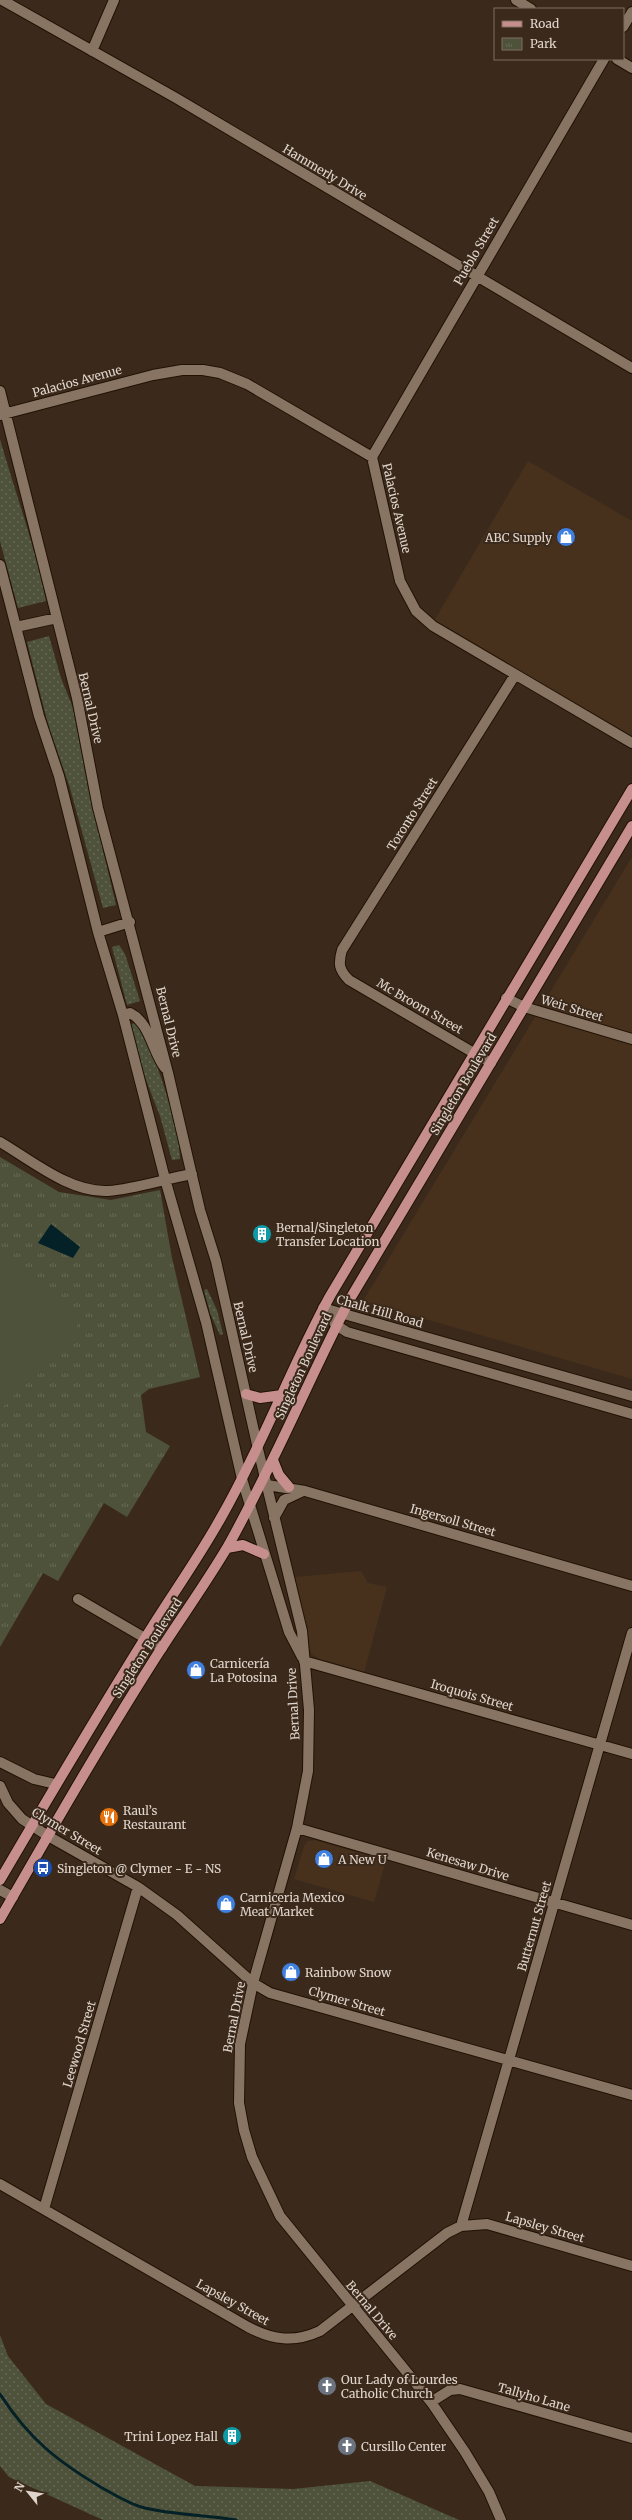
<svg xmlns="http://www.w3.org/2000/svg" width="632" height="2520" font-family="Merriweather,serif">
  <style>
    .built { fill: #47311d }
    .grass { fill: url(#grass-dots) }
    .park { fill: url(#park-tufts) }
    .garden { fill: #4e523b }
    .water { fill: #032126 }
    .lines { fill: none; stroke-linecap: round; stroke-linejoin: round }
    .stream { stroke: #032126; stroke-width: 3 }
    .minor-casing { stroke: #211204; stroke-width: 12 }
    .major-casing { stroke: #211204; stroke-width: 12 }
    .minor { stroke: #887463; stroke-width: 10 }
    .major { stroke: #c68f8e; stroke-width: 10 }
    .labels { text-anchor: middle; dominant-baseline: central; stroke-width: 4; stroke-linejoin: round; paint-order: stroke }
    .street-label { font-size: 12px; fill: #e0d5cc; stroke: #3b2a1b }
    .poi-label { font-size: 12px; fill: #e0d5cc; stroke: #3b2a1b; text-anchor: start }
  </style>
  <defs>
    <pattern id="grass-dots" width="8" height="8" patternUnits="userSpaceOnUse"><rect width="8" height="8" fill="#4e523b"/><path d="M2 2h.1M6 6h.1" fill="none" stroke="#676a56" stroke-width="1.8" stroke-linecap="round"/></pattern>
    <pattern id="park-tufts" width="24" height="20" patternUnits="userSpaceOnUse"><rect width="24" height="20" fill="#4e523b"/><path d="M3 7l-1-3M5 7V3M7 7l1-3M15 17l-1-3M17 17v-4M19 17l1-3" fill="none" stroke="#676a56"/></pattern>
  </defs>
  <rect width="100%" height="100%" fill="#3b2a1b"/>
  <path class="built" d="M528 461 632 521V737L434 621Z
    M632 857V1379L363 1301Z
    M361 1571 368 1583 387 1587 364 1672 319 1659 311 1654 295 1577Z
    M314 1840 386 1861 374 1902 294 1879 304 1846 308 1841Z"/>
  <path class="grass" d="M0 439C15 493 35 545 46 601L18 608 0 541Z
    M49 636 61 678 73 708 88 787 116 905 103 908 70 788 48 724 27 642Z
    M119 945 125 954 140 1001 127 1005 112 947Z
    M138 1023C154 1051 180 1127 180 1159L172 1160 160 1116 143 1072 131 1024Z
    M207 1289 217 1310 223 1334 220 1335 210 1313 204 1290Z
    M0 2335 8 2356 46 2404 195 2486 293 2489 370 2481 459 2520H103L9 2477 0 2466Z"/>
  <path class="park" d="M0 1157 59 1192 111 1200 160 1190 172 1258 200 1377 149 1389 141 1395 146 1432 170 1446 127 1517 104 1503 58 1581 43 1573 0 1647Z"/>
  <path class="garden" d="M0 1245 78 1321 76 1331 0 1410Z"/>
  <path class="water" d="M51 1224 80 1247 73 1258 38 1243Z"/>
  <g class="lines">
    <path class="stream" d="M0 2394C29 2439 58 2462 104 2489 117 2496 131 2505 145 2508 175 2515 206 2515 236 2520"/>
    <g class="minor-casing">
      <path id="minor" d="M2 0 176 98 632 368
        M516 0 531 9
        M623 27 632 12
        M92 51 114 0
        M617 59 632 68
        M0 391 77 698 98 808 168 1073 200 1210 216 1261 258 1449 302 1631 309 1710 308 1771 297 1828 253 1983 240 2044 239 2103 244 2130 252 2157 280 2216 431 2402 465 2452 489 2492 501 2520
        M0 415 153 375 182 370H203L220 373 247 384 372 457 400 581 416 611 433 626 632 743
        M372 457 604 59
        M0 565 39 716 59 776 98 932 123 1015 165 1179 206 1322 242 1479 289 1632 302 1657
        M16 627 57 618
        M98 932 130 922
        M506 998 524 1007 632 1039
        M123 1015 130 1013C150 1023 152 1051 165 1068
        M491 1063 349 980C339 970 338 964 342 950L515 675
        M0 1142C31 1160 70 1193 108 1191 136 1189 164 1179 192 1174
        M323 1308 336 1325 347 1332 632 1414
        M323 1308 632 1396
        M267 1485 305 1491 632 1586
        M274 1518 284 1500 303 1491
        M78 1599 162 1648
        M304 1661 632 1754
        M0 1762 34 1779 55 1784
        M0 1786 8 1803 22 1819 48 1836 138 1887 177 1915 253 1983 270 1993 632 2095
        M297 1828 632 1925
        M0 1890 13 1897
        M0 2184 248 2327C273 2340 294 2343 320 2331L447 2233 461 2226 487 2224 632 2266
        M44 2209 138 1887
        M461 2226 632 1633
        M431 2402 450 2390 460 2389 632 2438"/>
    </g>
    <g class="major-casing">
      <path id="major" d="M246 1394 260 1398 282 1395
        M273 1460 279 1475 289 1487
        M227 1548 243 1545 264 1554
        M0 1880C47 1800 95 1719 144 1640 170 1597 199 1558 223 1514 263 1444 291 1367 330 1296L632 789
        M0 1919C50 1832 100 1745 154 1660 178 1622 205 1585 228 1546 273 1466 308 1381 350 1299L632 826"/>
    </g>
    <use href="#minor" class="minor"/>
    <use href="#major" class="major"/>
  </g>
  <defs>
    <g id="shop-disc" transform="scale(1)"><circle r="9.5" fill="#3f7fe0" stroke="#3b2a1b"/><path d="M-5-2.5h2.3a2.7 3.5 0 0 1 5.4 0H5L5.5 6h-11ZM-1.5-2.5h3a1.5 2.3 0 0 0-3 0Z" fill="#fff"/></g>
    <g id="building-disc" transform="scale(1)"><circle r="9.5" fill="#0f9aa8" stroke="#3b2a1b"/><path d="M-4-6H4V6H1V3H-1V6H-4ZM-2.5-4.3h1.7v1.8h-1.7ZM.8-4.3h1.7v1.8H.8ZM-2.5-1h1.7V.8h-1.7ZM.8-1h1.7V.8H.8Z" fill="#fff"/></g>
    <g id="restaurant-disc" transform="scale(1)"><circle r="9.5" fill="#e8710a" stroke="#3b2a1b"/><path d="M-5-6h1v4h1v-4h1v4h1v-4h1v5L-1.5 .5V6h-2V.5L-5-1ZM5-6V6H3V1.5H1.5Q1.5-4 5-6Z" fill="#fff"/></g>
    <g id="bus-disc" transform="scale(1)"><circle r="9.5" fill="#1a4fb4" stroke="#3b2a1b"/><path d="M-5-6H5V4H4V6H2V4H-2V6H-4V4H-5ZM-3.5-4V0h7V-4ZM-3.5 1.2v1.5H-2V1.2ZM2 1.2v1.5H3.5V1.2Z" fill="#fff"/></g>
    <g id="church-disc" transform="scale(1)"><circle r="9.5" fill="#6b7280" stroke="#3b2a1b"/><path d="M-1.2-6h2.4v3.5h3.3v2.4h-3.3V6h-2.4V-.1h-3.3v-2.4h3.3Z" fill="#fff"/></g>
  </defs>
  <g fill-rule="evenodd">
    <use href="#shop-disc" x="566" y="537"/>
    <use href="#building-disc" x="262" y="1234"/>
    <use href="#shop-disc" x="196" y="1670"/>
    <use href="#restaurant-disc" x="109" y="1817"/>
    <use href="#shop-disc" x="324" y="1859"/>
    <use href="#bus-disc" x="43" y="1868"/>
    <use href="#shop-disc" x="226" y="1904"/>
    <use href="#shop-disc" x="291" y="1972"/>
    <use href="#church-disc" x="327" y="2386"/>
    <use href="#building-disc" x="232" y="2436"/>
    <use href="#church-disc" x="347" y="2446"/>
  </g>
  <g class="labels">
    <g class="street-label">
      <text transform="translate(325 172) rotate(31)">Hammerly Drive</text>
      <text transform="translate(476 251) rotate(-60)">Pueblo Street</text>
      <text transform="translate(77 381) rotate(-15)">Palacios Avenue</text>
      <text transform="translate(397 508) rotate(77)">Palacios Avenue</text>
      <text transform="translate(91 708) rotate(77)">Bernal Drive</text>
      <text transform="translate(412 814) rotate(-58)">Toronto Street</text>
      <text transform="translate(420 1006) rotate(30)">Mc Broom Street</text>
      <text transform="translate(572 1008) rotate(17)">Weir Street</text>
      <text transform="translate(169 1022) rotate(76)">Bernal Drive</text>
      <text transform="translate(463 1084) rotate(-59)">Singleton Boulevard</text>
      <text transform="translate(380 1311) rotate(16)">Chalk Hill Road</text>
      <text transform="translate(246 1337) rotate(77)">Bernal Drive</text>
      <text transform="translate(303 1366) rotate(-65)">Singleton Boulevard</text>
      <text transform="translate(453 1520) rotate(16)">Ingersoll Street</text>
      <text transform="translate(147 1648) rotate(-57)">Singleton Boulevard</text>
      <text transform="translate(472 1695) rotate(16)">Iroquois Street</text>
      <text transform="translate(293 1704) rotate(-93)">Bernal Drive</text>
      <text transform="translate(67 1831) rotate(31)">Clymer Street</text>
      <text transform="translate(468 1864) rotate(17)">Kenesaw Drive</text>
      <text transform="translate(534 1926) rotate(-74)">Butternut Street</text>
      <text transform="translate(347 2001) rotate(16)">Clymer Street</text>
      <text transform="translate(234 2017) rotate(-79)">Bernal Drive</text>
      <text transform="translate(79 2044) rotate(-74)">Leewood Street</text>
      <text transform="translate(545 2227) rotate(16)">Lapsley Street</text>
      <text transform="translate(233 2302) rotate(29)">Lapsley Street</text>
      <text transform="translate(372 2310) rotate(50)">Bernal Drive</text>
      <text transform="translate(534 2397) rotate(16)">Tallyho Lane</text>
    </g>
    <g class="poi-label">
      <text x="552" y="537" text-anchor="end">ABC Supply</text>
      <text x="276" y="1227">Bernal/Singleton<tspan x="276" dy="14">Transfer Location</tspan></text>
      <text x="210" y="1663">Carnicería<tspan x="210" dy="14">La Potosina</tspan></text>
      <text x="123" y="1810">Raul’s<tspan x="123" dy="14">Restaurant</tspan></text>
      <text x="338" y="1859">A New U</text>
      <text x="57" y="1868">Singleton @ Clymer - E - NS</text>
      <text x="240" y="1897">Carniceria Mexico<tspan x="240" dy="14">Meat Market</tspan></text>
      <text x="305" y="1972">Rainbow Snow</text>
      <text x="341" y="2379">Our Lady of Lourdes<tspan x="341" dy="14">Catholic Church</tspan></text>
      <text x="218" y="2436" text-anchor="end">Trini Lopez Hall</text>
      <text x="361" y="2446">Cursillo Center</text>
    </g>
  </g>
  <rect x="494" y="8" width="130" height="52" fill="#3b2a1b" stroke="#7d6e62"/>
  <rect x="502" y="21" width="20" height="6" fill="#c68f8e" stroke="#7d6e62"/>
  <text x="530" y="28" font-size="12" fill="#e0d5cc">Road</text>
  <rect x="502" y="38" width="20" height="12" fill="url(#park-tufts)" stroke="#7d6e62"/>
  <text x="530" y="48" font-size="12" fill="#e0d5cc">Park</text>
  <g transform="translate(28 2492) rotate(300)" stroke="#3b2a1b" stroke-width="3" paint-order="stroke">
  <path d="M0-3L7 15L0 10L-7 15Z" fill="#e0d5cc"/>
  <text y="-6" font-size="11" font-weight="bold" text-anchor="middle" fill="#e0d5cc">N</text>
  </g>
</svg>
